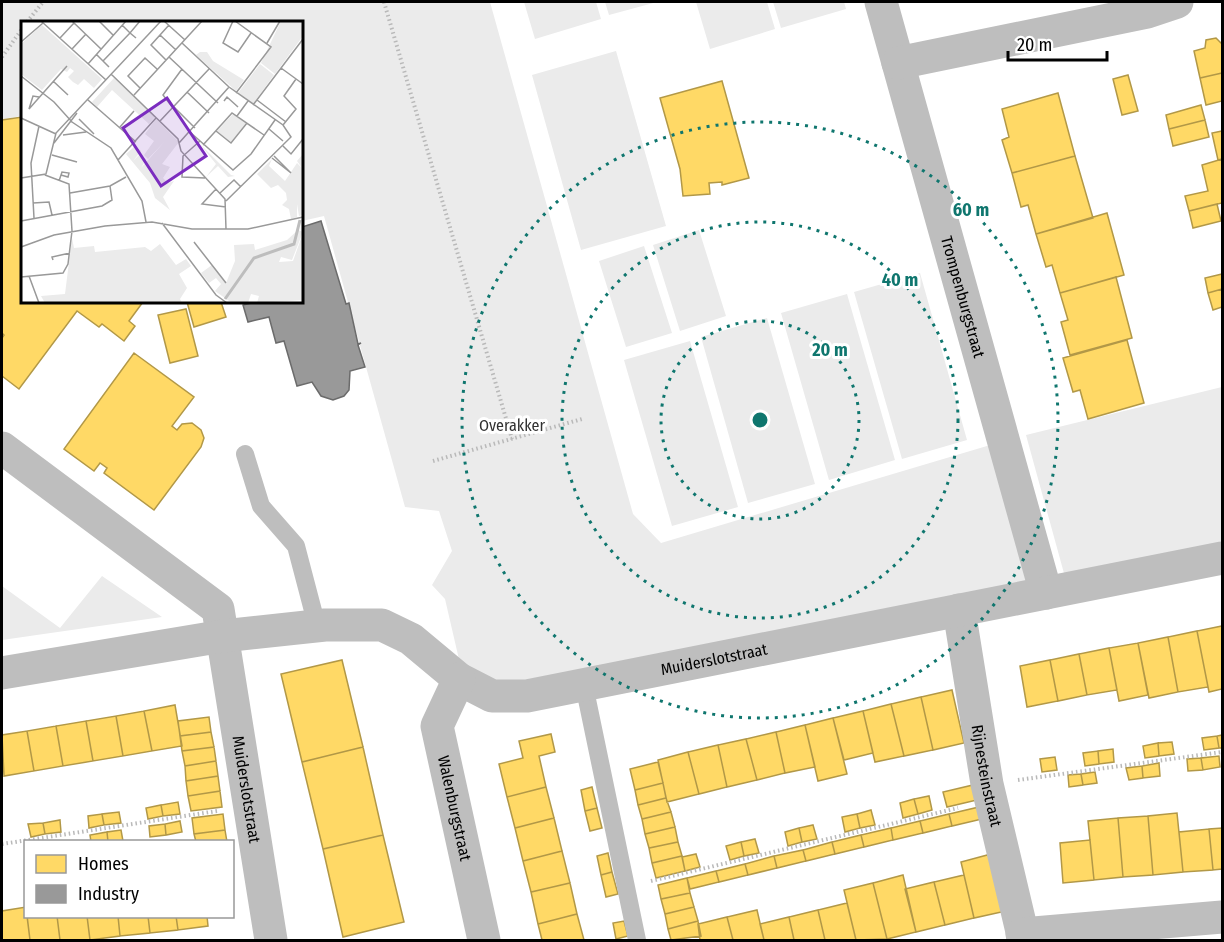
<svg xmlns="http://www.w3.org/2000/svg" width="1224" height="942" font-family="'Fira Sans Condensed',sans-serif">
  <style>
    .green { fill: #ebebeb }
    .homes { fill: #ffd966; stroke: #b29847; stroke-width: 1.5 }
    .industry { fill: #999; stroke: #6b6b6b; stroke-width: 1.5 }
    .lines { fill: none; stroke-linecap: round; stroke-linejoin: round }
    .path { stroke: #b9b9b9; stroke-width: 4; stroke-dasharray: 1.5 3; stroke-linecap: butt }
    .service { stroke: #bebebe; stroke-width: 18 }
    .minor { stroke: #bebebe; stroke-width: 33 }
    .ring { fill: none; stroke: #0f766e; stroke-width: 3; stroke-dasharray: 3 6 }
    .labels { text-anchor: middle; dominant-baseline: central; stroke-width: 6; stroke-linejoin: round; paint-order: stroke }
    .street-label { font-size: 16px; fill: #000; stroke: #fff }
    .park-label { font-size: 16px; fill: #313131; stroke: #fff }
    .inset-river { fill: none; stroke: #bdbdbd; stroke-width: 3 }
    .inset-road { fill: none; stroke: #999; stroke-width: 1.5 }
    .view { fill: #7b2cbf; fill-opacity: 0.15; stroke: #7b2cbf; stroke-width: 3 }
    .inset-edge { fill: none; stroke: #000; stroke-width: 3 }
    .centre { fill: #0f766e; stroke: #fff; stroke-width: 3 }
    .ring-label { font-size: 18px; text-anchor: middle; font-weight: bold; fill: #0f766e; stroke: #fff; stroke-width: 6; stroke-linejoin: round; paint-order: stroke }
  </style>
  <rect width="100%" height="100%" fill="#fff"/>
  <path class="green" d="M2 2H490L633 514 661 543 997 443 1036 583 485 692 464 681 445 599 432 585 452 551 439 511 405 507 324 216 302 221V22H22V116L2 119Z
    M524 2H596L601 19 535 39Z
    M605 2H657L609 15Z
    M696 2H767L775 29 710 49Z
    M773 2H844L846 9 781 28Z
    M616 51 666 226 581 250 532 75Z
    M699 230 726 316 680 331 653 245Z
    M644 246 672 333 626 347 599 261Z
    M920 273 967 440 902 459 854 292Z
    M847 294 895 460 829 480 781 313Z
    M767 318 815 484 748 503 701 337Z
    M690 341 738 507 672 526 624 360Z
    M1222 387V543L1065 577 1026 435Z
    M102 576 162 617 2 640V586L60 628Z"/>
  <path class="homes" d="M1216 38 1222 44V73L1200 78 1194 51 1205 48 1206 40Z
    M1222 73V101L1206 105 1200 78Z
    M1128 75 1138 111 1122 115 1113 79Z
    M722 81 749 178 722 185V182L709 183 710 194 683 196 680 169 660 98Z
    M1058 93 1075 156 1012 173 1002 140 1009 137 1002 109Z
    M1201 105 1205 120 1169 129 1166 115Z
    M22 117V302H143L129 321 135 326 124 341 102 324 99 327 77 311 19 389 2 376V338L4 335 2 333V120Z
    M1205 120 1209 137 1173 146 1169 129Z
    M1222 131V159L1218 160 1212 133Z
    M1075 156 1093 218 1036 234 1028 205 1021 207 1012 173Z
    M1222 159V203L1189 211 1185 196 1208 191 1202 165Z
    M1217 204 1221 221 1193 228 1189 211Z
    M1107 213 1124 275 1060 293 1052 265 1046 267 1036 234Z
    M1222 274V289L1208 293 1205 278Z
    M1116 277 1132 338 1070 355 1061 322 1068 320 1060 293Z
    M1222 289V307L1213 310 1208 293Z
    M187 302H221L226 317 194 327Z
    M186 309 198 356 170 363 158 315Z
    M1127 340 1144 403 1088 419 1080 390 1073 392 1063 358Z
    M134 353 194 397 172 426 177 430 182 424 192 423 201 430 204 438 201 447 154 510 104 473 107 468 100 463 94 471 64 449Z
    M1222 626V689L1209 692 1197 631Z
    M1197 631 1208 687 1178 692 1168 637Z
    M1168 637 1178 692 1149 698 1138 643Z
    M1138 643 1148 695 1119 701 1109 648Z
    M1109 648 1117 690 1087 695 1079 654Z
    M1079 654 1087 695 1058 701 1050 660Z
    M342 660 363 747 302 762 281 674Z
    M1050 660 1058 701 1027 707 1020 666Z
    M952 690 964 743 933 750 921 697Z
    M921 697 933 750 904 756 891 704Z
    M891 704 904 756 875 762 863 711Z
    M175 705 182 746 152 751 144 711Z
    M144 711 152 751 123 756 116 716Z
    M863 711 873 753 844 760 833 718Z
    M116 716 123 756 93 761 86 721Z
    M209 717 211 732 180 736 178 721Z
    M833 718 847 774 818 781 805 725Z
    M86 721 93 761 63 766 56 726Z
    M805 725 815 767 785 773 776 732Z
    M56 726 63 766 34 771 27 731Z
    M27 731 34 771 4 776 2 735Z
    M211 732 214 747 182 751 180 736Z
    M776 732 785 773 757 780 746 739Z
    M551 734 555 752 539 756 546 787 507 797 499 764 523 758 519 741Z
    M1222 735V748H1219L1217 736Z
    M1217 736 1219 748 1204 750 1202 738Z
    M746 739 757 780 727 787 718 745Z
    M1172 742 1174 754 1159 756 1158 743Z
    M1158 743 1159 756 1145 758 1143 746Z
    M718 745 727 787 699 794 688 752Z
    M214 747 216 761 185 766 182 751Z
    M363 747 383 835 323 849 302 762Z
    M1113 749 1114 762 1099 764 1098 751Z
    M1098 751 1099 764 1085 766 1083 753Z
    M688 752 699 794 667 802 658 760Z
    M1219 756 1220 767 1203 770 1201 758Z
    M1055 757 1057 770 1042 772 1040 759Z
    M1201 758 1203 770 1188 771 1187 759Z
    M216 761 218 776 186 781 185 766Z
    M658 762 663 783 635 790 630 769Z
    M1159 763 1160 776 1143 778 1142 766Z
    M1142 766 1143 778 1129 780 1126 768Z
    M1095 772 1097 783 1083 785 1081 774Z
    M1081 774 1083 785 1069 787 1068 775Z
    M218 776 220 791 188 796 186 781Z
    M663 783 666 798 638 805 635 790Z
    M973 785 977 800 947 807 943 792Z
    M546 787 554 818 515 828 507 797Z
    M592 787 597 808 585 811 581 790Z
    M220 791 222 807 191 811 188 796Z
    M929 796 932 810 918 814 914 799Z
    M666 798 671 812 642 819 638 805Z
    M914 799 918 814 903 818 900 803Z
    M178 802 180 814 163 816 161 805Z
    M161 805 163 816 148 819 146 808Z
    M979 807 982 819 952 826 949 814Z
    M597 808 602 828 590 831 585 811Z
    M871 810 875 825 860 828 857 814Z
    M119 812 121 823 104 825 102 814Z
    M671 812 675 827 645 834 642 819Z
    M1177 813 1183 872 1153 875 1148 816Z
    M102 814 104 825 89 828 88 816Z
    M223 814 225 830 194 834 192 818Z
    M857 814 860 828 845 832 842 817Z
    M949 814 952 826 923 833 920 821Z
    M1148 816 1153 875 1123 877 1118 818Z
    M554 818 562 851 523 861 515 828Z
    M1118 818 1123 877 1094 880 1088 821Z
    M60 820 61 832 45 834 43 823Z
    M180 821 182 832 166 835 165 824Z
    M920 821 923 833 893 840 891 828Z
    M43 823 45 834 31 837 28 824Z
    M165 824 166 835 150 837 149 826Z
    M813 825 817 839 802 842 799 828Z
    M675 827 678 842 649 848 645 834Z
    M799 828 802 842 788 846 785 832Z
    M891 828 893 840 864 847 861 835Z
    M1222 828V869L1213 870 1209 829Z
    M1209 829 1213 870 1183 872 1179 832Z
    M121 830 123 841 108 842 107 832Z
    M225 830 227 842H196L194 834Z
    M107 832 108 842H91L90 835Z
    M383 835 404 922 343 937 323 849Z
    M861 835 864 847 835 854 832 842Z
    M755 839 759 853 744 856 741 842Z
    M1090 840 1094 880 1063 883 1060 843Z
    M678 842 682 856 652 863 649 848Z
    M741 842 744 856 730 860 726 846Z
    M832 842 835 854 806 861 803 850Z
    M803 850 806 861 777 868 774 856Z
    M562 851 570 883 531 892 523 861Z
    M608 853 612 872 601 875 597 856Z
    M696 854 700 867 685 871 682 857Z
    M991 854 1006 911 974 918 961 862Z
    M682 856 685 871 656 878 652 863Z
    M774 856 777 868 748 875 745 864Z
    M745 864 748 875 719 882 716 871Z
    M716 871 719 882 690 889 687 878Z
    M612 872 618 894 606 897 601 875Z
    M903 875 916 932 887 939 873 883Z
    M964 875 974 918 945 925 934 882Z
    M687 878 690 893 661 899 658 885Z
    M934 882 945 925 916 932 905 889Z
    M570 883 577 914 538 924 531 892Z
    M873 883 887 939 856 940 844 890Z
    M690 893 694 907 665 914 661 899Z
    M847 903 856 940H825L818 910Z
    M26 907 30 940H2V911Z
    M694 907 698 921 668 929 665 914Z
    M757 910 764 940H733L727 917Z
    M818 910 825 940H794L789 917Z
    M577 914 584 940H542L538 924Z
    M27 916H57L60 940H30Z
    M57 916H87L90 940H60Z
    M87 916H118L120 936 90 940Z
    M118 916H148L150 933 120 936Z
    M148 916H176L178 930 150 933Z
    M176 916H207L208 926 178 930Z
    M727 917 733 940H700L698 924Z
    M789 917 794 940H764L760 924Z
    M624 921 628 936 616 939 613 923Z
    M698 921 701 936 671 940 668 929Z"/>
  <path class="industry" d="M321 221 346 304 349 303 358 344 361 343 358 345 365 367 350 371 349 390 344 396 333 400 321 396 312 382 297 386 284 341 276 343 269 317 248 322 243 305 256 302H302V227Z"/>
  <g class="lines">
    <path class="path" d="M384 2 512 439
      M27 22 43 2
      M2 57 22 29
      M433 461 582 419
      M1018 780 1222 752
      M2 844 217 811
      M651 881 958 808"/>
    <path class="service" d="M245 454 261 506 296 546 317 626
      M584 685 637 940"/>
    <g class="minor">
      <path id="s1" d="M881 2 1046 593"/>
      <path d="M898 63 1147 12 1177 2"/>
      <path id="s2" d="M2 448 218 609 271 940"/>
      <path id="s3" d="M959 610 987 784 1024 940"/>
      <path id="s4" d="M2 673 223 636 325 625H382L411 639 459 679 492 696H527L1222 558"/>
      <path id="s5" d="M459 679 437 726 484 940"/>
      <path d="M1022 934 1222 917"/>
    </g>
  </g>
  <g class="ring">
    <circle cx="760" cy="420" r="99"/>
    <circle cx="760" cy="420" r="198"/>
    <circle cx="760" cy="420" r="298"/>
  </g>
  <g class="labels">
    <g class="street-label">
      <text stroke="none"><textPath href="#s1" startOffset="306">Trompenburgstraat</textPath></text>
      <text stroke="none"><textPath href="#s4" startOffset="741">Muiderslotstraat</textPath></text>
      <text stroke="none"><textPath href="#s3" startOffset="168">Rijnesteinstraat</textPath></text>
      <text stroke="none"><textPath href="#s2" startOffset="452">Muiderslotstraat</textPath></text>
      <text stroke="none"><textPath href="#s5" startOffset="136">Walenburgstraat</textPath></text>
    </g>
    <g class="park-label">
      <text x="512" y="425">Overakker</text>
    </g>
  </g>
  <g transform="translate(21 21)">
    <rect width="282" height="282" fill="#fff"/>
    <path d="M260 0H280L282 15 254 53 240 42ZM21 4 81 58 73 67 63 58 57 64 52 61 47 56 53 50 49 47 46 51 40 48 21 69 0 53V23ZM179 31H186L192 40 223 59 215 70 175 34ZM239 43 253 54 232 83 217 72ZM93 57 134 96 128 103 91 69 76 86 71 81ZM212 93 225 102 210 121 196 110ZM135 98 158 121 141 143 149 146 142 157 147 162 153 160 142 176 149 189 134 177 129 162 105 133 114 125 120 130 112 140 119 133 125 139 120 147 145 119 127 138 123 134 133 120 124 113ZM179 123 210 154 214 155 207 156 197 145 185 156 195 143ZM282 133V194L278 195 276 183V196L270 198 268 188 261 184 266 179 265 172 257 164 250 167 236 153 251 138 248 145 264 160 276 142 281 147 276 140ZM277 209 282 211 271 239 260 236 258 241 272 240 282 212V279L236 282 238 275 230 273 227 282H211L194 270 200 263 195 257 188 262 180 252 191 244 205 262 214 240 213 224 233 223 234 229 266 219ZM51 217 53 227 73 225 74 231 124 226 130 230 139 223 155 244 165 238 170 245 158 253 166 267 159 278 161 282H24L20 275 44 273Z" fill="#ebebeb"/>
    <path class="inset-river" d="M204 278 233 237 273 223 279 199"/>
    <path class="inset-road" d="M20 0 85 59M51 0 80 28M78 0 92 14M143 0 164 19M212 0 202 22 217 31 230 12M214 0 250 26 215 72M101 4 109 12 119 0M139 14 155 29M39 17 53 2M0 21 22 2M161 22 208 66 262 104 270 116 205 180M246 22 259 0M51 28 65 13M75 33 88 46M148 36 197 82M145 39 130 24 148 4M82 40 109 12 115 17M67 43 105 0M260 47 282 63M90 53 157 118 160 130 204 178 205 208M0 55 33 81 51 101 90 127 121 180 125 201M32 60 47 74M119 67 107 55 124 37 136 48M166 71 188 92M113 74 181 0M18 76 12 75 8 88 46 45M67 79 115 121M236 79 265 101M203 80 206 76 217 86M232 84 282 18M153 86 174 107M152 87 142 74 161 48M216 95 227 80M0 97 35 113M58 98 73 113M139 100 188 48M262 104 275 88 263 75 275 58M99 106 113 90M248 108 262 120M195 110 210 122 226 102M170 112 212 149 230 133 254 99M42 114 65 111M179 120 162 135 161 156 184 157M33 122 56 92M158 122 208 66M182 124 211 92 243 114M262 125 270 133 282 118M31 134 56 141M251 137 270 152 253 135M97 139 135 97M0 157 25 153 35 112 140 0M38 160 41 151 48 152 47 156 40 154M195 168 181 183 205 186M49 172 89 165 105 156M199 172 213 159 220 166M12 182 28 181 31 194M13 197 10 142 18 105M0 200 81 185 91 179 89 165M141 202 195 274 206 282M173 221 205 262M0 226 33 214 84 205 131 201 171 208H227L282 196M32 239 31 236 49 232M8 255 18 282M0 256 42 252 47 243 51 210 48 163 24 154"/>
    <path class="view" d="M146 77 185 135 140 165 102 107Z"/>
    <rect width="282" height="282" class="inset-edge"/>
  </g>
  <circle cx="760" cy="420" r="9" class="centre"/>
  <g class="ring-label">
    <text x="971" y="216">60 m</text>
    <text x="900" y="286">40 m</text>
    <text x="830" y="356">20 m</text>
  </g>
  <rect width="1224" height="942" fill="none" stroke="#000000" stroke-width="6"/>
  <rect x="24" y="840" width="210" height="78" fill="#ffffff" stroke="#999999" stroke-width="1.5"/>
  <rect x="36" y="855" width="30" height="18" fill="#ffd966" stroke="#999999" stroke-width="1.5"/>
  <text x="78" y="870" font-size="18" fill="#000000">Homes</text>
  <rect x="36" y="885" width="30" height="18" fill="#999999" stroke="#999999" stroke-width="1.5"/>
  <text x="78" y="900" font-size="18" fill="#000000">Industry</text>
  <path d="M1008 51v9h99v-9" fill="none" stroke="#000000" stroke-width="3"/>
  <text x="1017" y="51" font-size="18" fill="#000000" stroke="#ffffff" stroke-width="4.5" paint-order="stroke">20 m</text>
</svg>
